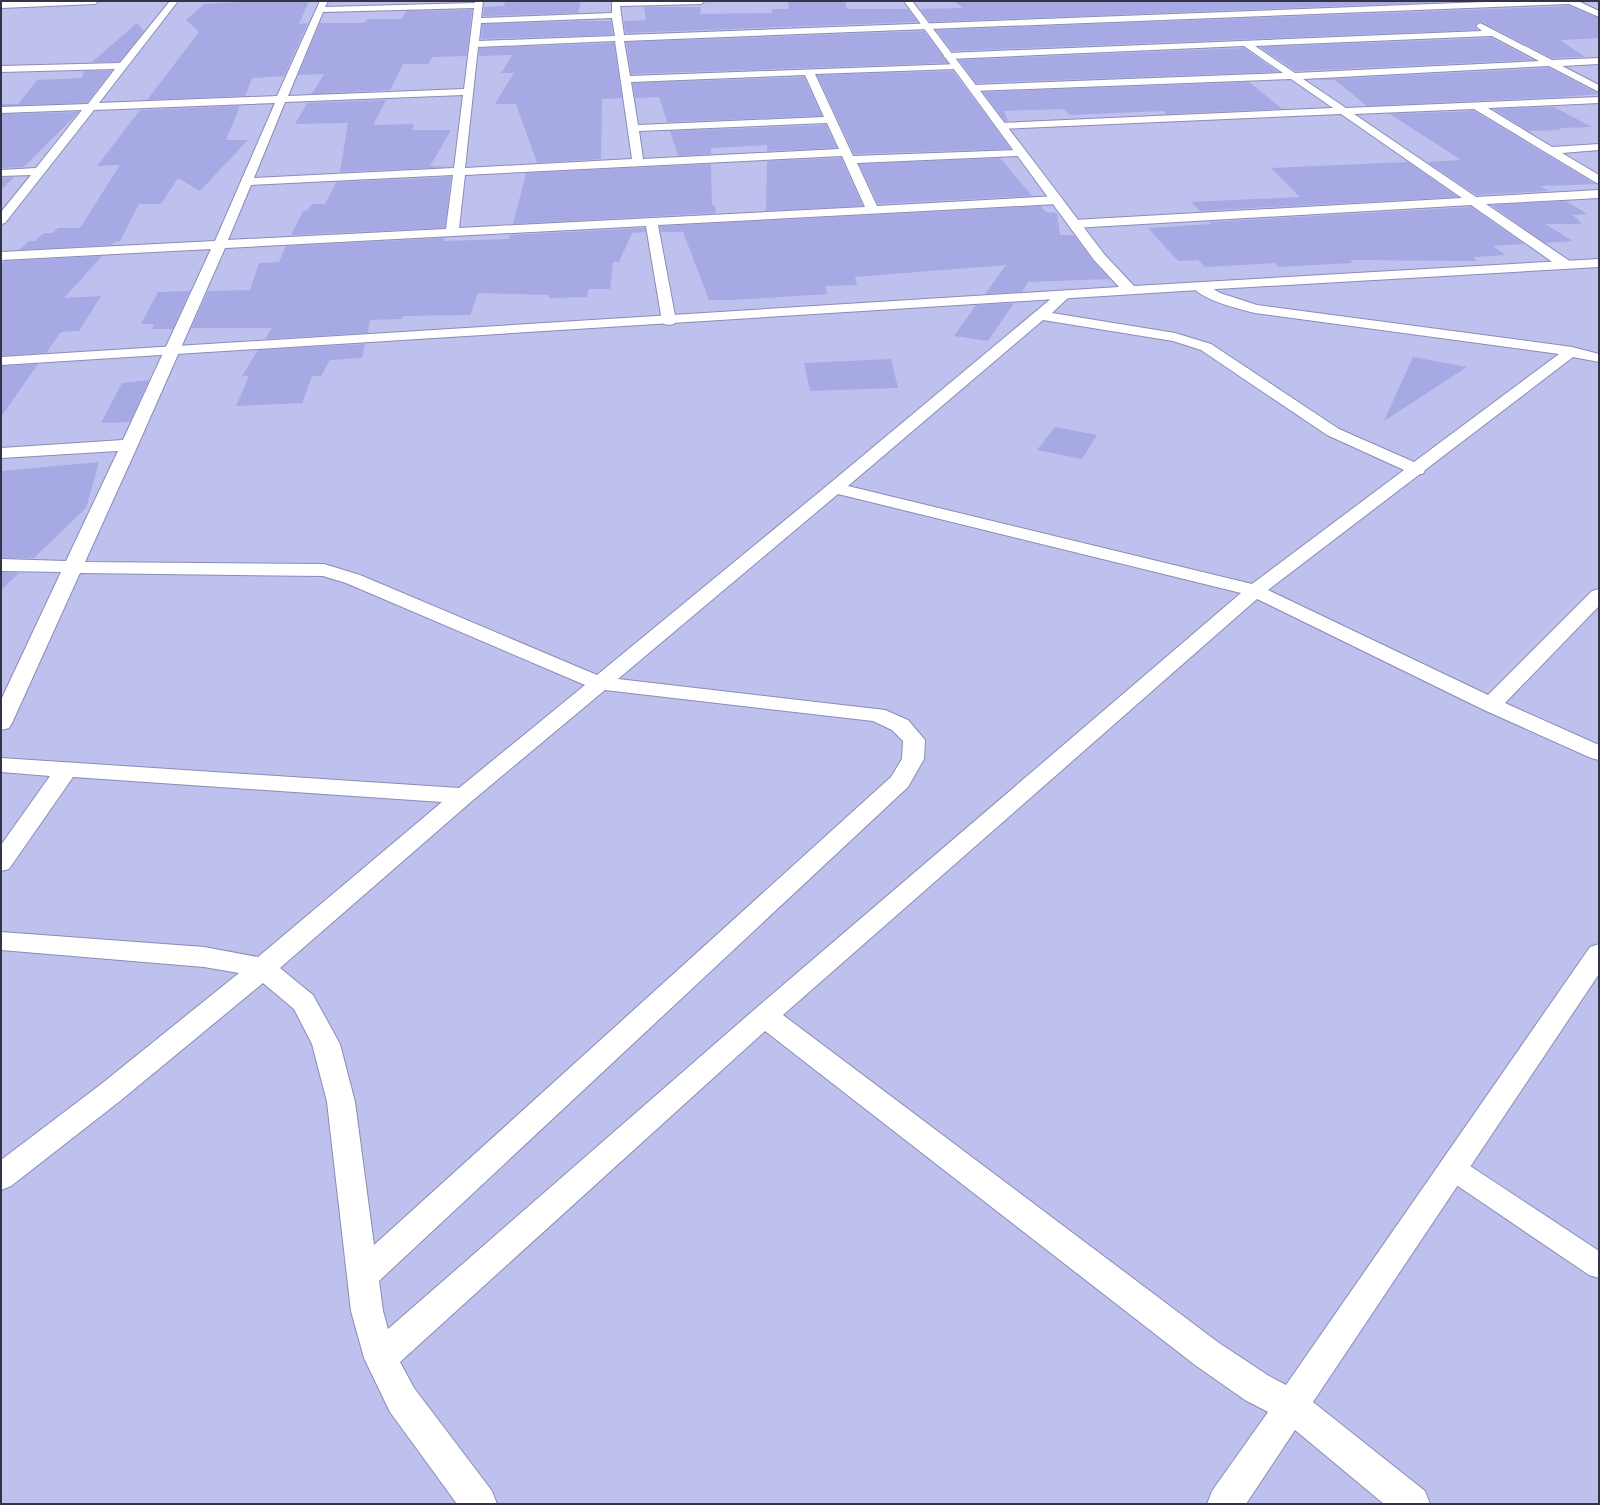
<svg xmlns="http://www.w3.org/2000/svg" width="1600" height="1505" font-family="'PT Sans',sans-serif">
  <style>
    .building { fill: #a7a9e4 }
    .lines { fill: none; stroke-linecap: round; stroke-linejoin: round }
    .lane-casing { stroke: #8a8cb6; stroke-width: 2 }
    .street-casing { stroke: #8a8cb6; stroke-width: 2 }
    .secondary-casing { stroke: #8a8cb6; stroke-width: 2 }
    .lane { fill: #fff; fill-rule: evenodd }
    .street { fill: #fff; fill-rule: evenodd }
    .secondary { fill: #fff; fill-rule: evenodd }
  </style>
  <rect width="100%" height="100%" fill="#bec1ed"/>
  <path class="building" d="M261 1H309L299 24 308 23 284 76 252 78 245 96 147 100 199 32 186 20 204 4Z
    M506 1H581L578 13 483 16 484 7 503 6Z
    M954 1H1472L930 22 920 9 963 8Z
    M788 2H845L847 9H908L918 22 625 33 624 21 646 20 644 7H701L700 14 772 13V9H789Z
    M1569 6 1599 18V38L1560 40 1585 57 1552 58 1481 22 1474 26 1478 30 952 51 936 30Z
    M472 10 467 56 433 57 428 64H403L390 90 312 94 324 74 298 75 320 23H364L368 19H402L406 11Z
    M576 21H611L613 35 481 39 482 24Z
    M137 23 144 31 119 62H92Z
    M924 31 948 63 631 74 626 42Z
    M1492 38 1533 60 1295 71 1260 47Z
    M614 43 622 98 602 99 601 159 537 163 516 104H495L514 73H501L512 55 479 56V48Z
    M1244 48 1278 72 976 83 959 60Z
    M1549 68 1599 94 1560 97 1367 106 1335 80H1308Z
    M84 71H112L87 103 1 106V104H18L37 80 82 78Z
    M953 71 1011 149 854 154 817 75Z
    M804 77 822 116 667 122 659 97 635 98 633 83Z
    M1249 82 1282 109 1166 114 1164 111 1070 115 1064 109 1004 111 1008 121H1005L983 92Z
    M386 100 373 125 414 124 412 130H451L430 166 452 167 340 172 348 123 295 124 307 103Z
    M240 106 226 140H248L200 191 178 178 161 204H139L120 241 114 242 112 245 19 250 29 241H35L44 233H53L58 228H80L120 165 97 166 140 110Z
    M1554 107 1592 127 1559 128 1562 130 1528 131 1493 109Z
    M1474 111 1594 183 1596 184 1540 186 1549 191 1476 195 1427 162 1461 160 1390 114Z
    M79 112 24 167 1 168V114Z
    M826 125 837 148 767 151V145L711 148V154L678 156 670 131Z
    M841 158 863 206 766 211 767 161Z
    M1000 158 1032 196 878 204 859 164Z
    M1408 162 1458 197 1200 211 1191 202 1300 197 1271 168Z
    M711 164 712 205H715L716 213 513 224 526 173Z
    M1 177V178L14 177 1 190Z
    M451 177 445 228 291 235 303 211H307L312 204H325L336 182Z
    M1566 201 1587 214 1573 215 1582 224H1545L1573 241 1545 243 1491 205Z
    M1041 206 1046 212 1057 213 1060 235H1074L1093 261 1110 279 1028 282 1022 292 985 294 1006 265 855 277 857 285 825 286 827 294 733 300H709L683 232H661L660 226Z
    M1471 207 1524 244 1493 246 1505 255 1473 257 1477 261 1350 260 1353 263 1278 267 1275 263 1205 267 1198 260 1178 261 1148 228 1211 224 1209 222Z
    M645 228 646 232 632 233 619 262H613L610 289H589L587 297 549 298V295L478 293 470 315 403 316 402 319 370 320 368 333 265 339 272 328H191L208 291 250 290 259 263 279 262 286 246 444 238 443 241 509 239 510 235Z
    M102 256 64 298 101 296 79 331 61 332 46 353 1 356V265L5 261Z
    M190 291 173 329H152L154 324H141L158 292Z
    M1014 303 988 341 954 336 976 305Z
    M365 344 362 358 330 360 321 376H312L302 403 236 406 249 376H242L258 350Z
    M1413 357 1467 367 1384 421Z
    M891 359 898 388 810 391 804 363Z
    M38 364 1 417V366Z
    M149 380 130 422 101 423 122 383Z
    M1055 427 1097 435 1082 459 1037 450Z
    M99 462 86 508 34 558H1V471Z
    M1 572 19 573 1 590Z"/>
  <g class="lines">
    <g class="lane-casing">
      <path id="lane" d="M1452 1157 1461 1160 1599 1251V1278L1589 1275 1443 1176 1439 1168 1443 1160Z"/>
    </g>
    <g class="street-casing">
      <path id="street" d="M35 1H99L95 4 1 8V2Z
        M170 1H178L99 103 277 96 320 1H328L325 7 475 3V1H483L481 18 612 13V1H705L701 4 620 6 624 35 1511 1H1581L1580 2 1599 11V17L1569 4 624 41 630 76 959 64 961 66 956 69 815 74 853 156 1020 150 1026 153 1020 156 857 163 877 206 1057 196 1061 197 1063 200 1061 203 1057 204 658 225 676 321 674 324 669 325 664 324 662 321 646 226 225 248 138 445 85 562 324 564 360 575 597 675 829 484 1059 292 1064 291 1069 292 1071 295 1052 313 1175 333 1211 344 1339 429 1414 462 1559 354 1255 313C1239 309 1202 300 1193 287L1195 284H1205L1220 293 1257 305 1572 347 1599 354V362L1573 357 1425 470 1423 474H1420L1268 590 1488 695 1592 591 1599 589V606L1505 703 1599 745V760L1591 758 1484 710 1257 599 783 1015 1219 1343 1269 1376 1286 1385 1590 947 1599 944V974L1313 1402 1425 1491 1430 1504H1384L1295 1430 1246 1504H1207L1212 1491 1268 1412 1245 1400 1195 1365 765 1031 400 1362 414 1388 492 1491 497 1504H457L390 1412 364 1358 351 1311 327 1102 312 1044 294 1009 263 983 120 1101 11 1186 1 1190V1160L100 1085 239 973 204 967 1 950V932L204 947 258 957 442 802 73 777 9 869 1 871V845L50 776 1 772V758L459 788 585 685 346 583 323 576 80 573 12 723 9 728 1 730V700L61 572 1 571V559L66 561 118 451 1 458V448L123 440 211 249 1 260V252L215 241 275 103 94 110 5 223 1 224V212L31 175 1 176V170L36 168 82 110 1 113V107L88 104 115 69 1 72V66L120 63ZM474 8 464 89 288 96 323 12ZM612 18 615 36 479 41 481 23ZM615 41 632 159 465 168 478 47ZM805 75 824 117 638 125 631 82ZM463 95 454 168 254 178 285 102ZM827 123 839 149 643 159 639 131ZM842 156 865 207 459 228 465 175ZM453 175 446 229 228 240 251 185ZM1043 320 1173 341 1201 350 1327 435 1404 470 1252 584 848 486ZM838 494 1241 593 755 1009 388 1329 383 1311 379 1281 908 787 924 759 925 740 908 720 885 710 618 679ZM605 690 873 721 892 730 903 741 902 759 891 777 374 1245 355 1102 340 1044 313 995 280 968 472 801Z
        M1480 23 1552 60 1599 58V64L1562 66 1599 85V92L1549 66 1303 79 1346 108 1599 97V103L1488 108 1552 147 1599 144V150L1562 153 1599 175V184L1595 182 1474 109 1354 114 1476 197 1599 190V198L1486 204 1571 262 1573 265 1571 268H1561L1471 205 1074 228 1070 227 1068 224 1070 221 1074 220 1462 198 1341 114 1000 129 995 126 1000 123 1333 108 1291 79 974 91 969 88 974 85 1283 73 1244 46 948 59 943 56 948 53 1482 31 1476 26ZM1492 36 1539 61 1295 73 1255 46Z"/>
    </g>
    <g class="secondary-casing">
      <path id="secondary" d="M904 1H912L1104 254 1134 286 1599 259V267L1199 290 1 365V357L1119 287 1094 260Z"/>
    </g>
    <use href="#lane" class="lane"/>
    <use href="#street" class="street"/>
    <use href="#secondary" class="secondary"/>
  </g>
  <rect width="1600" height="1505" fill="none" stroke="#333445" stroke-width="4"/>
</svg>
